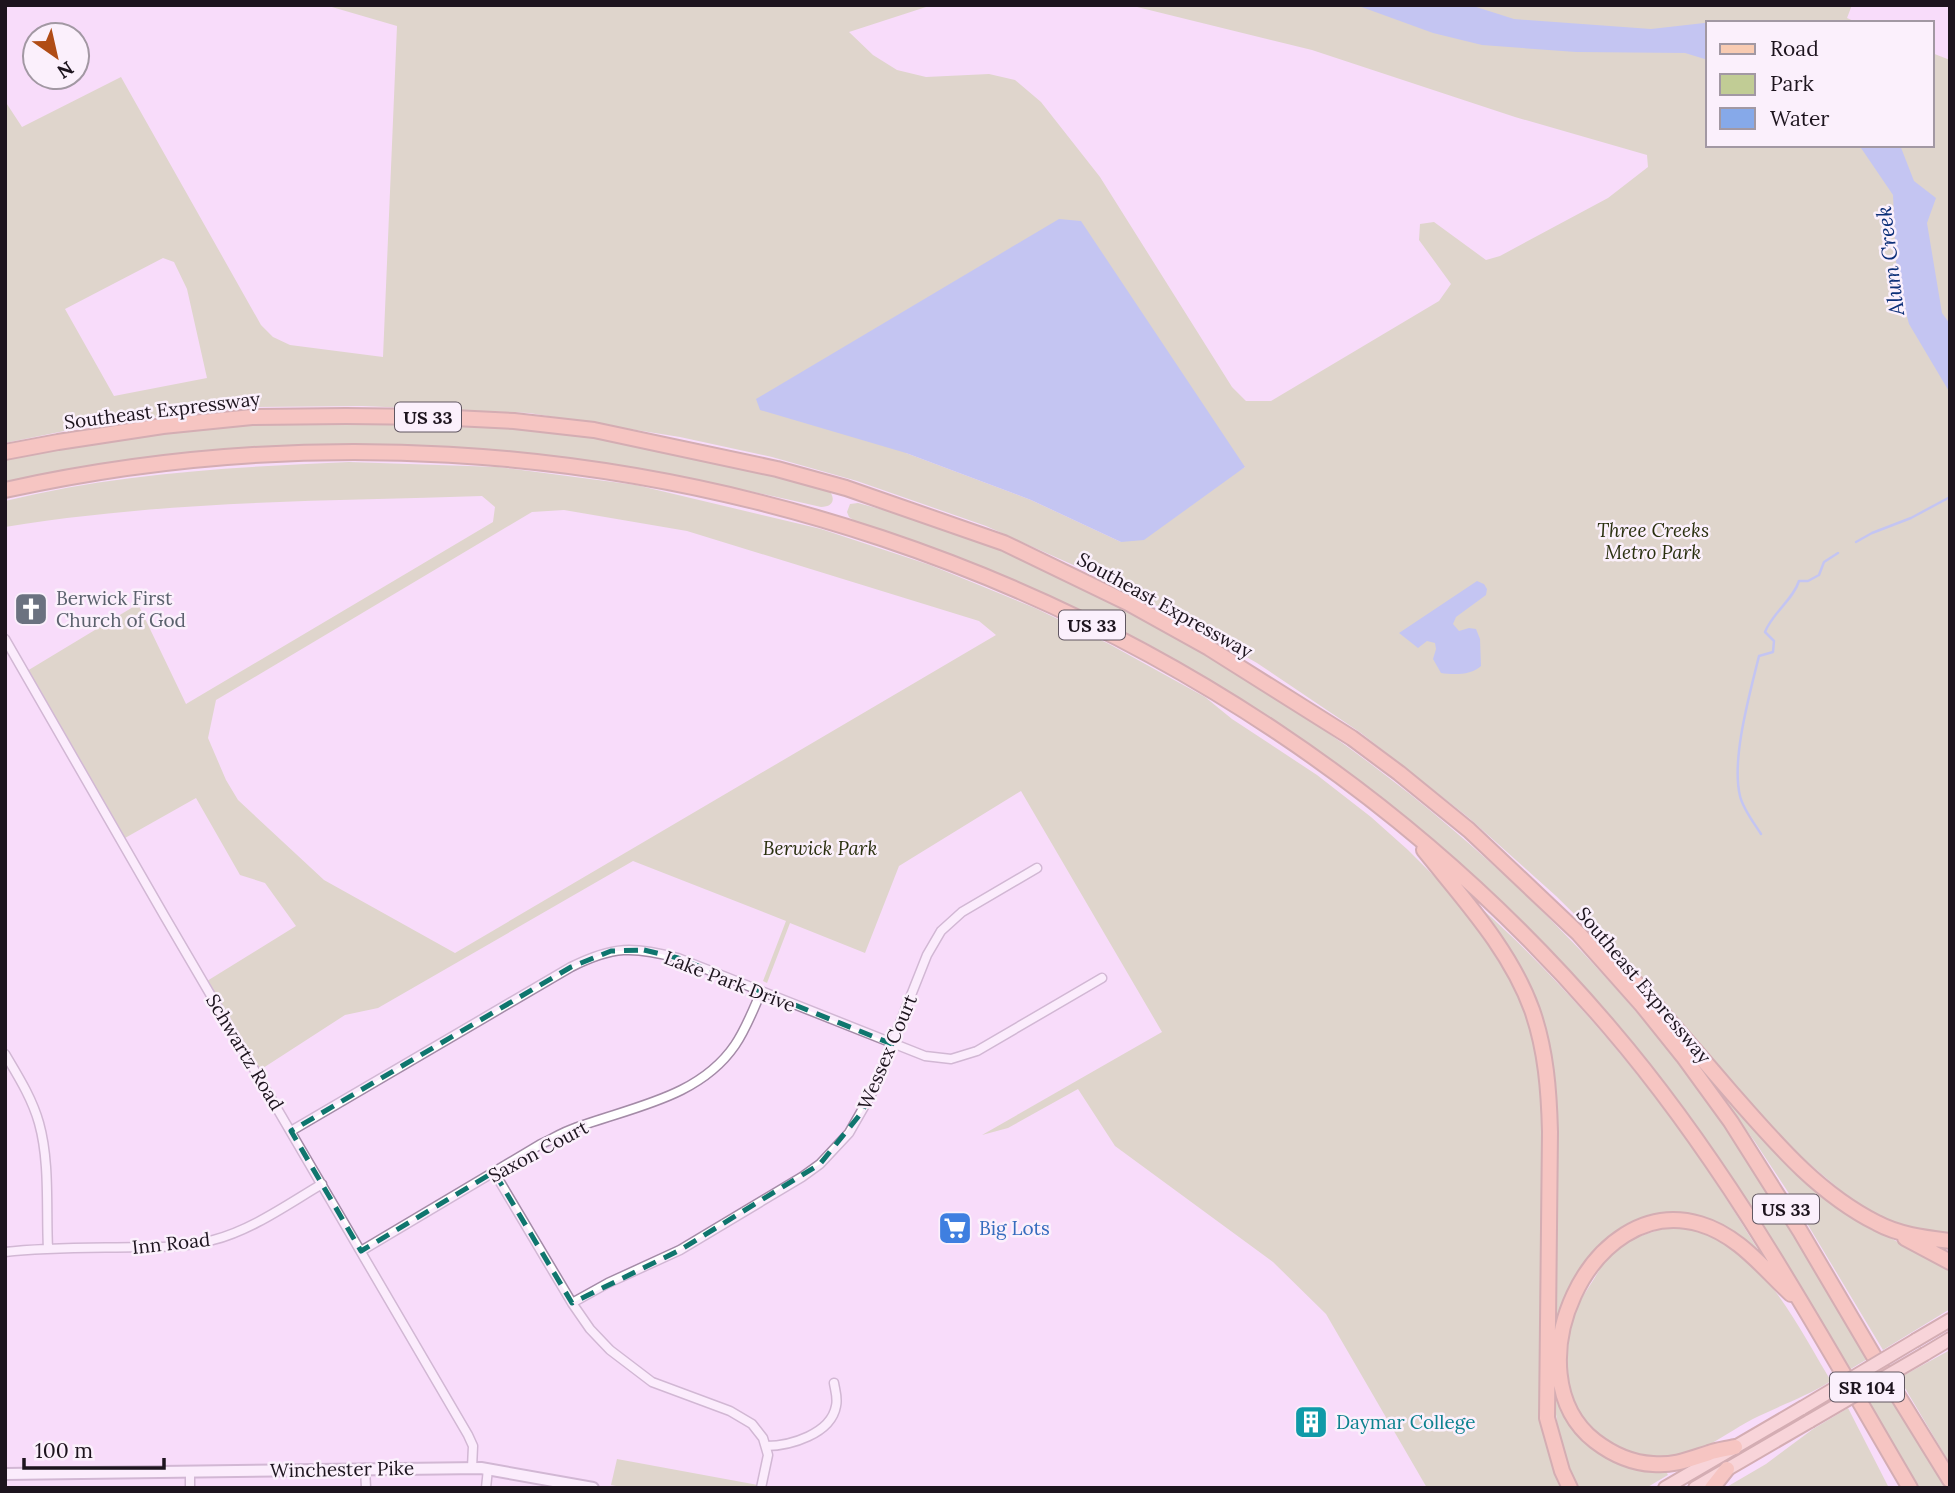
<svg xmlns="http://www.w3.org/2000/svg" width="1955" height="1493" font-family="Lora,serif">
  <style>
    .green { fill: #c1cc95; fill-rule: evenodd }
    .water { fill: #86a9e9 }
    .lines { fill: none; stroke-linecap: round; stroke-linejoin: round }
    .stream { stroke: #86a9e9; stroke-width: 2.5 }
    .minor-casing { stroke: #a48ba7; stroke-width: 11 }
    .secondary-casing { stroke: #a48ba7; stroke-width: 14 }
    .primary-casing { stroke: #a8745d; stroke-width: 16 }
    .motorway-casing { stroke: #a8745d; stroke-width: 18 }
    .minor { stroke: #fff; stroke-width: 8 }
    .secondary { stroke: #fff; stroke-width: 10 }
    .primary { stroke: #f8cbb2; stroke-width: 12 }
    .motorway { stroke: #f3a87f; stroke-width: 14 }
    .primary-bridge-casing { stroke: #a8745d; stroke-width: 16; stroke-linecap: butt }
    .primary-bridge { stroke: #f8cbb2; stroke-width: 12 }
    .marked { fill: none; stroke: #0f766e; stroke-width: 5; stroke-dasharray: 14 9; stroke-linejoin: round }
    .labels { text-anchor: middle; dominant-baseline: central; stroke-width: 5; stroke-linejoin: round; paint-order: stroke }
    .shield { fill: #fbf0fc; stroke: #605661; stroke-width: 2 }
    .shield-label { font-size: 18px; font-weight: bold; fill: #1d141e }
    .street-label { font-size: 19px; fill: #1d141e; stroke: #fbf0fc }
    .park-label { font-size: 19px; font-style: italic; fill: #2a300f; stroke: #fbf0fc }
    .worship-label { font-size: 19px; fill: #5b616d; stroke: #fbf0fc; text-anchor: start }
    .shop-label { font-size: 19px; fill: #366cbe; stroke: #fbf0fc; text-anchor: start }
    .culture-label { font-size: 19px; fill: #0d838f; stroke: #fbf0fc; text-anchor: start }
    .water-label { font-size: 21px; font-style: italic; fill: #0c2f78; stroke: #fbf0fc }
  </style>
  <rect width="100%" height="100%" fill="#f8dcfa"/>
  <path class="green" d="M325 5H940L926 7 849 32 873 55 897 70 926 77 989 74 1015 80 1041 102 1100 177 1232 387 1246 401H1271L1439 301 1451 284 1419 240 1420 224 1434 222 1486 260 1500 256 1608 198 1648 167 1647 155 1515 117 1312 50 1129 5H1852L1847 18 1858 23H1708V145H1932V53L1950 60V1235L1914 1230 1883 1219 1845 1194 1793 1150 1628 967 1556 896 1469 818 1361 733 1257 663 1125 588 986 526 857 481 772 457 680 437 529 413 362 406 245 407 99 424 5 443V101L22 127 121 77 261 325 273 337 290 345 383 357 397 26ZM163 258 174 262 187 289 207 378 114 396 65 309ZM906 453 1245 467 1121 542 1031 500Z
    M384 422C462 426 542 428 619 442 689 454 759 471 828 489 836 498 834 507 821 507 732 487 643 467 552 456 430 441 304 441 182 454 123 460 64 472 5 484V460C72 447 139 436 207 429 266 423 325 423 384 422Z
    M349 462 498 467 636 485 821 529 930 565 1035 608 1109 644 1205 697 1232 719 1317 775 1371 817 1408 850 1441 883 1477 928 1518 992 1530 1022 1543 1090 1542 1392 1565 1488H1427L1326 1314 1273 1262 1115 1146 1078 1089 1008 1128 982 1135 1162 1032 1021 791 899 866 865 953 790 923 767 983 763 981 786 921 633 861 378 1008 345 1015 260 1070 207 981 296 926 265 883 240 875 196 798 125 838 27 671 138 604 186 704 493 522 495 507 482 496C323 501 163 501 5 527V501C118 473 233 467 349 462ZM564 510 687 531 979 621 996 635 455 953 324 880 238 800 226 780 208 738 216 700 532 512Z
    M858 503C906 516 955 530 1001 550 1274 668 1517 850 1697 1087 1761 1173 1814 1267 1869 1358L1849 1370 1781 1255 1723 1163 1653 1068 1570 973 1511 911 1443 849 1359 783 1252 707 1148 644 1042 592 940 551 855 521 849 517 847 512 850 504Z
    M1481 908C1549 969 1612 1040 1667 1113 1700 1157 1730 1204 1759 1251L1757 1253 1699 1219 1615 1235 1554 1335 1549 1045 1479 911Z
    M1708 1073 1858 1220 1950 1271V1309L1883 1350 1790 1195 1755 1142 1706 1075Z
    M1665 1228C1679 1229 1695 1229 1708 1234 1763 1253 1802 1333 1831 1381 1807 1396 1784 1404 1759 1416 1723 1433 1700 1459 1657 1459 1642 1459 1624 1452 1611 1445 1564 1416 1556 1349 1580 1302 1584 1294 1589 1287 1594 1279 1601 1267 1608 1255 1621 1246 1634 1237 1650 1233 1665 1228Z
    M1950 1350V1464L1899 1378Z
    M1884 1386 1945 1488H1918L1865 1398Z
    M1554 1391H1557L1575 1428 1666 1471 1668 1475 1646 1488H1576C1562 1455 1556 1427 1554 1391Z
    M1848 1408 1889 1488H1725L1766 1464 1813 1429Z
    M617 1459 758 1485V1488H626L611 1485Z"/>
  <path class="water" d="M1356 5H1470L1514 19 1651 29 1713 22 1715 23H1708V60L1685 53 1576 52 1482 45 1433 33Z
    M1859 145H1900L1914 181 1936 198 1927 223 1942 313 1950 324V393L1909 324 1897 280 1893 195Z
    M1059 219 1081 221 1245 467 1144 540 1121 542 1031 500 906 453 760 410 756 399Z
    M1477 581 1484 584 1487 589 1486 595 1456 617 1453 624 1459 631 1469 628 1476 629 1480 639 1481 666C1472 675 1454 675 1441 673L1433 659 1436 649 1435 643 1427 641 1418 648 1399 633Z"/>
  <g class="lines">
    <path class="stream" d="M1856 542 1872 533 1911 518 1950 497
      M1761 834C1754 823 1743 809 1740 796 1731 759 1750 693 1759 656L1773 652 1774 641 1765 632C1773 612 1793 600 1799 581H1808L1819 575 1824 562 1838 553"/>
    <g class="minor-casing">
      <path id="minor" d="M5 639 165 917 468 1435 473 1446 472 1468
        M5 1054C18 1076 32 1098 39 1123 50 1162 46 1209 48 1249
        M291 1131 571 967C613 946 633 946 678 958L925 1056 951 1059 977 1051 1102 978
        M494 1172 572 1303 590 1329 610 1350 652 1382 730 1411 752 1424 763 1438 768 1455 761 1488
        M361 1251 541 1144C552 1139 563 1132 575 1128 631 1107 699 1098 735 1045 746 1029 753 1010 761 992
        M5 1252C49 1247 95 1248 139 1247 164 1247 189 1247 213 1240 252 1230 288 1204 322 1184
        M572 1303 608 1283 680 1250 802 1177 820 1164 849 1133 873 1091 927 955 941 931 962 912 1037 868
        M766 1446C790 1446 831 1434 836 1406 838 1398 835 1390 834 1383
        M365 1468 366 1488
        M190 1471V1488
        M486 1488 488 1469"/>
    </g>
    <g class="secondary-casing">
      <path id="secondary" d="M5 1474 481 1468 593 1488"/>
    </g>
    <g class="primary-casing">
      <path id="primary" d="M1916 1340 1950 1320
        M1925 1354 1950 1339
        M1665 1488 1802 1408
        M1695 1488 1810 1421"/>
    </g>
    <g class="motorway-casing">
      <path id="motorway" d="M5 452 58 442 163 426 252 417 346 416 434 417 514 421 594 430 777 469 846 488 1004 543 1128 603 1209 648 1352 738 1399 773 1469 830 1579 934 1642 1005 1683 1056 1731 1122 1800 1231 1885 1375 1950 1480
        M5 490C593 360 1220 569 1610 1028 1730 1168 1817 1330 1910 1488
        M1424 850C1463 899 1510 949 1532 1010 1546 1050 1549 1091 1550 1132L1547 1418 1562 1471 1570 1488
        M1621 972 1635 982C1667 1018 1699 1055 1730 1091 1774 1141 1817 1193 1877 1223 1899 1235 1926 1238 1950 1241
        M1905 1238 1950 1262
        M1735 1447C1727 1449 1717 1450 1709 1453 1690 1459 1674 1466 1653 1464 1631 1463 1612 1454 1595 1441 1509 1374 1590 1191 1700 1224 1738 1235 1763 1268 1791 1294
        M1712 1488 1727 1469"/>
    </g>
    <use href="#minor" class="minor"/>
    <use href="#secondary" class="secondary"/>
    <use href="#primary" class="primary"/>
    <use href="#motorway" class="motorway"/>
    <g class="primary-bridge-casing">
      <path id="primary-bridge" d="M1802 1408 1916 1340
        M1810 1421 1925 1354"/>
    </g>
    <use href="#primary-bridge" class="primary-bridge"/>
  </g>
  <path d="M0 0H1955V1493H0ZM644 950 678 958 892 1044 862 1112 820 1164 680 1250 572 1303 494 1172 361 1251 291 1131 571 967 611 951Z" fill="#f8dcfa" fill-opacity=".55" fill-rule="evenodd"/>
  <path class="marked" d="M644 950 678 958 892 1044 862 1112 820 1164 680 1250 572 1303 494 1172 361 1251 291 1131 571 967 611 951Z"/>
  <defs>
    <g id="church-square" transform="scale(1.75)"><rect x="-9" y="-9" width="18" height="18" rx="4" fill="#6b7280" stroke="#fbf0fc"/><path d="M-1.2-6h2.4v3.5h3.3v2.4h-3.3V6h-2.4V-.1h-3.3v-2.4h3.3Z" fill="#fff"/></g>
    <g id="supermarket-square" transform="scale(1.75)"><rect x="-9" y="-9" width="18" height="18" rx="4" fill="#3f7fe0" stroke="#fbf0fc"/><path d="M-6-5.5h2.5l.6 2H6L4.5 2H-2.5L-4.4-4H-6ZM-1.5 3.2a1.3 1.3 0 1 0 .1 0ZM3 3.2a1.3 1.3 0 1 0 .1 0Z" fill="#fff"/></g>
    <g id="building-square" transform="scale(1.75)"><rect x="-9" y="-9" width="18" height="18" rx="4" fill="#0f9aa8" stroke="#fbf0fc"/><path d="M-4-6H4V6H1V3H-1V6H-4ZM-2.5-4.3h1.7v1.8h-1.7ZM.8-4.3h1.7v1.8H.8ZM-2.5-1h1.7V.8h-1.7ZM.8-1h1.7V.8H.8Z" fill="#fff"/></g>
  </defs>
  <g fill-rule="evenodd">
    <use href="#church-square" x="31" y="609"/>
    <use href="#supermarket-square" x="955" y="1228"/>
    <use href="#building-square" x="1311" y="1422"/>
  </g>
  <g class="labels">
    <g class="shield">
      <rect x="395" y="402.5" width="66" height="29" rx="5"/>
      <rect x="1059" y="610.5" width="66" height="29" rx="5"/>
      <rect x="1753" y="1194.5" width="66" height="29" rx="5"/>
      <rect x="1830" y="1372.5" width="74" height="29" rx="5"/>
    </g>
    <g class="shield-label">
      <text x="428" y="417">US 33</text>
      <text x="1092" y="625">US 33</text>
      <text x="1786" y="1209">US 33</text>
      <text x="1867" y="1387">SR 104</text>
    </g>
    <g class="street-label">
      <text transform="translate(162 410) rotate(-7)">Southeast Expressway</text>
      <text transform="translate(1165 605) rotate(29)">Southeast Expressway</text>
      <text transform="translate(730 981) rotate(21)">Lake Park Drive</text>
      <text transform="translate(1644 985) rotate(50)">Southeast Expressway</text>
      <text transform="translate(245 1052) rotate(59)">Schwartz Road</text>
      <text transform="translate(887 1052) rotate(-67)">Wessex Court</text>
      <text transform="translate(538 1151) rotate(-28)">Saxon Court</text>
      <text transform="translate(171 1243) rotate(-6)">Inn Road</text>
      <text transform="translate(342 1469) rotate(-1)">Winchester Pike</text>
    </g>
    <g class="park-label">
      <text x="1653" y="530">Three Creeks<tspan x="1653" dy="22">Metro Park</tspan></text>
      <text x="820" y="848">Berwick Park</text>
    </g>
    <g class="worship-label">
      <text x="56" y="598">Berwick First<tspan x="56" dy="22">Church of God</tspan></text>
    </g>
    <g class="shop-label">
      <text x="979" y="1228">Big Lots</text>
    </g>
    <g class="culture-label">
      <text x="1336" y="1422">Daymar College</text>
    </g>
    <g class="water-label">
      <text transform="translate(1890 261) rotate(-97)">Alum Creek</text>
    </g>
  </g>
  <rect width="1955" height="1493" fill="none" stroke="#1d141e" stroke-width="14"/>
  <rect x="1706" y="21" width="228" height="126" fill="#fbf0fc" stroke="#a298a3" stroke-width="2"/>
  <rect x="1720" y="44" width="35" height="10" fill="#f8cbb2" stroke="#a298a3" stroke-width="2"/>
  <text x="1770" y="56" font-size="21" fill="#1d141e">Road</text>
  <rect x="1720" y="74" width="35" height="21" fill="#c1cc95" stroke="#a298a3" stroke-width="2"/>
  <text x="1770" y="91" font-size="21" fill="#1d141e">Park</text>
  <rect x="1720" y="108" width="35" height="21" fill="#86a9e9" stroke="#a298a3" stroke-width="2"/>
  <text x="1770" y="126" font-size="21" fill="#1d141e">Water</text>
  <g transform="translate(56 56) rotate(146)"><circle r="33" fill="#fbf0fc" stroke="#a298a3" stroke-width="2"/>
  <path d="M0-5L12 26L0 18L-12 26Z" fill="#b04c16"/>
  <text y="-10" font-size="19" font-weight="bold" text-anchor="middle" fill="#1d141e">N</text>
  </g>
  <path d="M24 1458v10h140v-10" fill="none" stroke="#1d141e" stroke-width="3.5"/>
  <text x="35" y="1458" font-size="21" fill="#1d141e" stroke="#fbf0fc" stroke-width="5" paint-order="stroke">100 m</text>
</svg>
